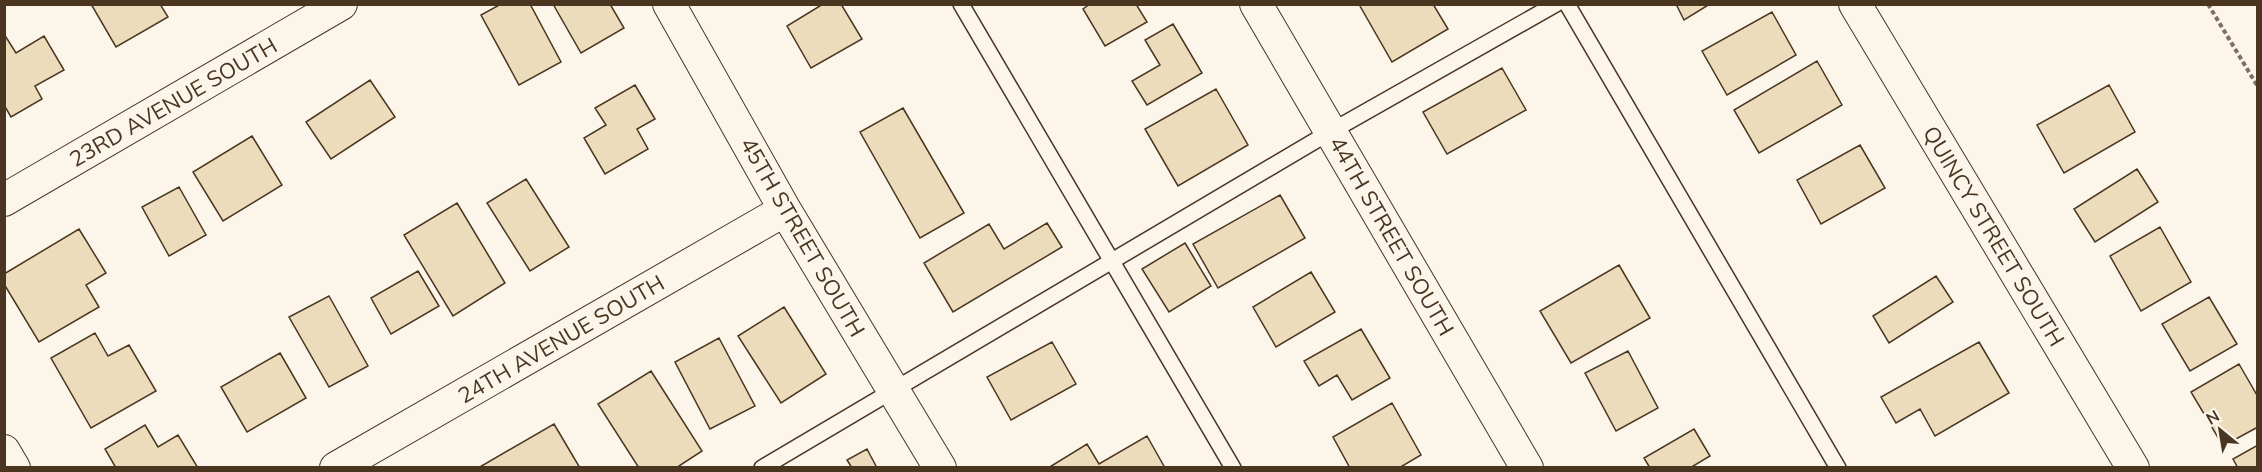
<svg xmlns="http://www.w3.org/2000/svg" width="2262" height="472" font-family="Mulish,sans-serif">
  <style>
    .building { fill: #ecdcbc; stroke: #4a3520; stroke-width: 1.5 }
    .lines { fill: none; stroke-linecap: round; stroke-linejoin: round }
    .lane-casing { stroke: #4a3520; stroke-width: 18 }
    .street-casing { stroke: #4a3520; stroke-width: 34 }
    .path { stroke: #7f6f5c; stroke-width: 4; stroke-dasharray: 4.5 3; stroke-linecap: butt }
    .lane { stroke: #fbf6e9; stroke-width: 15 }
    .street { stroke: #fbf6e9; stroke-width: 32 }
    .labels { text-anchor: middle; dominant-baseline: central; stroke-width: 4.5; stroke-linejoin: round; paint-order: stroke }
    .street-label { font-size: 22px; fill: #4a3520; stroke: #fbf6e9 }
  </style>
  <rect width="100%" height="100%" fill="#fbf6e9"/>
  <path class="building" d="M91 4H160L168 17 116 47Z
    M501 4H530L561 62 519 85 481 15Z
    M553 4H610L624 28 581 53Z
    M823 4H841L862 39 811 68 787 26Z
    M1090 4H1136L1147 22 1105 46 1083 9Z
    M1363 4H1433L1448 29 1392 62 1360 6Z
    M1676 4H1710L1684 20Z
    M1772 12 1796 55 1727 95 1702 51Z
    M1173 24 1202 73 1147 105 1132 81 1160 65 1145 40Z
    M4 34 16 53 44 36 64 70 35 86 42 99 11 117 4 105Z
    M1817 61 1842 105 1759 153 1734 110Z
    M1502 68 1526 110 1447 154 1423 112Z
    M370 80 395 117 331 159 306 122Z
    M635 85 655 119 637 129 648 149 605 174 584 138 606 125 595 108Z
    M2109 85 2135 132 2064 173 2037 125Z
    M1216 89 1248 145 1178 186 1145 129Z
    M903 108 964 213 920 238 860 132Z
    M252 136 282 185 223 221 193 172Z
    M1860 145 1885 188 1821 224 1797 180Z
    M2137 169 2158 202 2095 242 2074 209Z
    M526 179 569 247 530 271 487 203Z
    M179 187 206 235 169 256 142 207Z
    M1280 195 1305 238 1218 288 1193 244Z
    M457 203 505 283 453 316 404 235Z
    M1047 223 1062 247 953 312 924 263 989 224 1004 249Z
    M2160 227 2191 282 2141 311 2110 256Z
    M79 229 106 273 86 285 99 307 39 342 4 284V274Z
    M1185 243 1211 286 1169 312 1142 269Z
    M1619 265 1650 318 1571 363 1540 311Z
    M418 271 439 306 391 334 371 298Z
    M1311 272 1335 312 1276 347 1253 307Z
    M1936 276 1953 302 1889 343 1873 316Z
    M329 296 368 366 329 387 289 317Z
    M2209 297 2237 344 2190 371 2162 324Z
    M784 307 826 374 781 403 738 336Z
    M1361 329 1390 378 1352 400 1337 375 1319 386 1304 361Z
    M95 333 108 356 129 345 156 391 91 428 51 358Z
    M719 338 755 406 710 429 675 362Z
    M1052 342 1076 384 1011 420 987 377Z
    M1979 342 2009 393 1935 436 1920 409 1896 423 1881 397Z
    M1628 351 1658 408 1616 431 1585 373Z
    M280 353 306 398 247 432 221 387Z
    M2239 364 2258 397V427L2223 446 2191 392Z
    M651 371 702 451 676 468H639L598 404Z
    M1392 403 1421 455 1399 468H1350L1333 437Z
    M554 424 580 468H478Z
    M145 425 158 447 178 435 198 468H116L105 449Z
    M1694 429 1710 456 1690 468H1650L1644 458Z
    M1147 436 1165 468H1048L1087 444 1099 464Z
    M2258 445V468H2238L2233 459Z
    M867 449 877 468H852L847 460Z"/>
  <g class="lines">
    <g class="lane-casing">
      <path id="lane" d="M961 4 1233 468
        M1567 4 1838 468
        M762 468 1330 132 1556 4"/>
    </g>
    <g class="street-casing">
      <path id="street" d="M669 4 785 210 940 468
        M1256 4 1527 468
        M1855 4 2133 468
        M4 200 341 4
        M4 451 14 468
        M336 468 785 210"/>
    </g>
    <path class="path" d="M2208 4 2258 87"/>
    <use href="#lane" class="lane"/>
    <use href="#street" class="street"/>
  </g>
  <g class="labels">
    <g class="street-label">
      <text transform="translate(173 102) rotate(-30)">23RD AVENUE SOUTH</text>
      <text transform="translate(1392 236) rotate(60)">44TH STREET SOUTH</text>
      <text transform="translate(1994 236) rotate(59)">QUINCY STREET SOUTH</text>
      <text transform="translate(803 237) rotate(60)">45TH STREET SOUTH</text>
      <text transform="translate(561 339) rotate(-30)">24TH AVENUE SOUTH</text>
    </g>
  </g>
  <rect width="2262" height="472" fill="none" stroke="#4a3520" stroke-width="12"/>
  <g transform="translate(2220 430) rotate(330)" stroke="#fbf6e9" stroke-width="4.5" paint-order="stroke">
  <path d="M0-4.5L10 22L0 15L-10 22Z" fill="#4a3520"/>
  <text y="-9" font-size="16" font-weight="bold" text-anchor="middle" fill="#4a3520">N</text>
  </g>
</svg>
